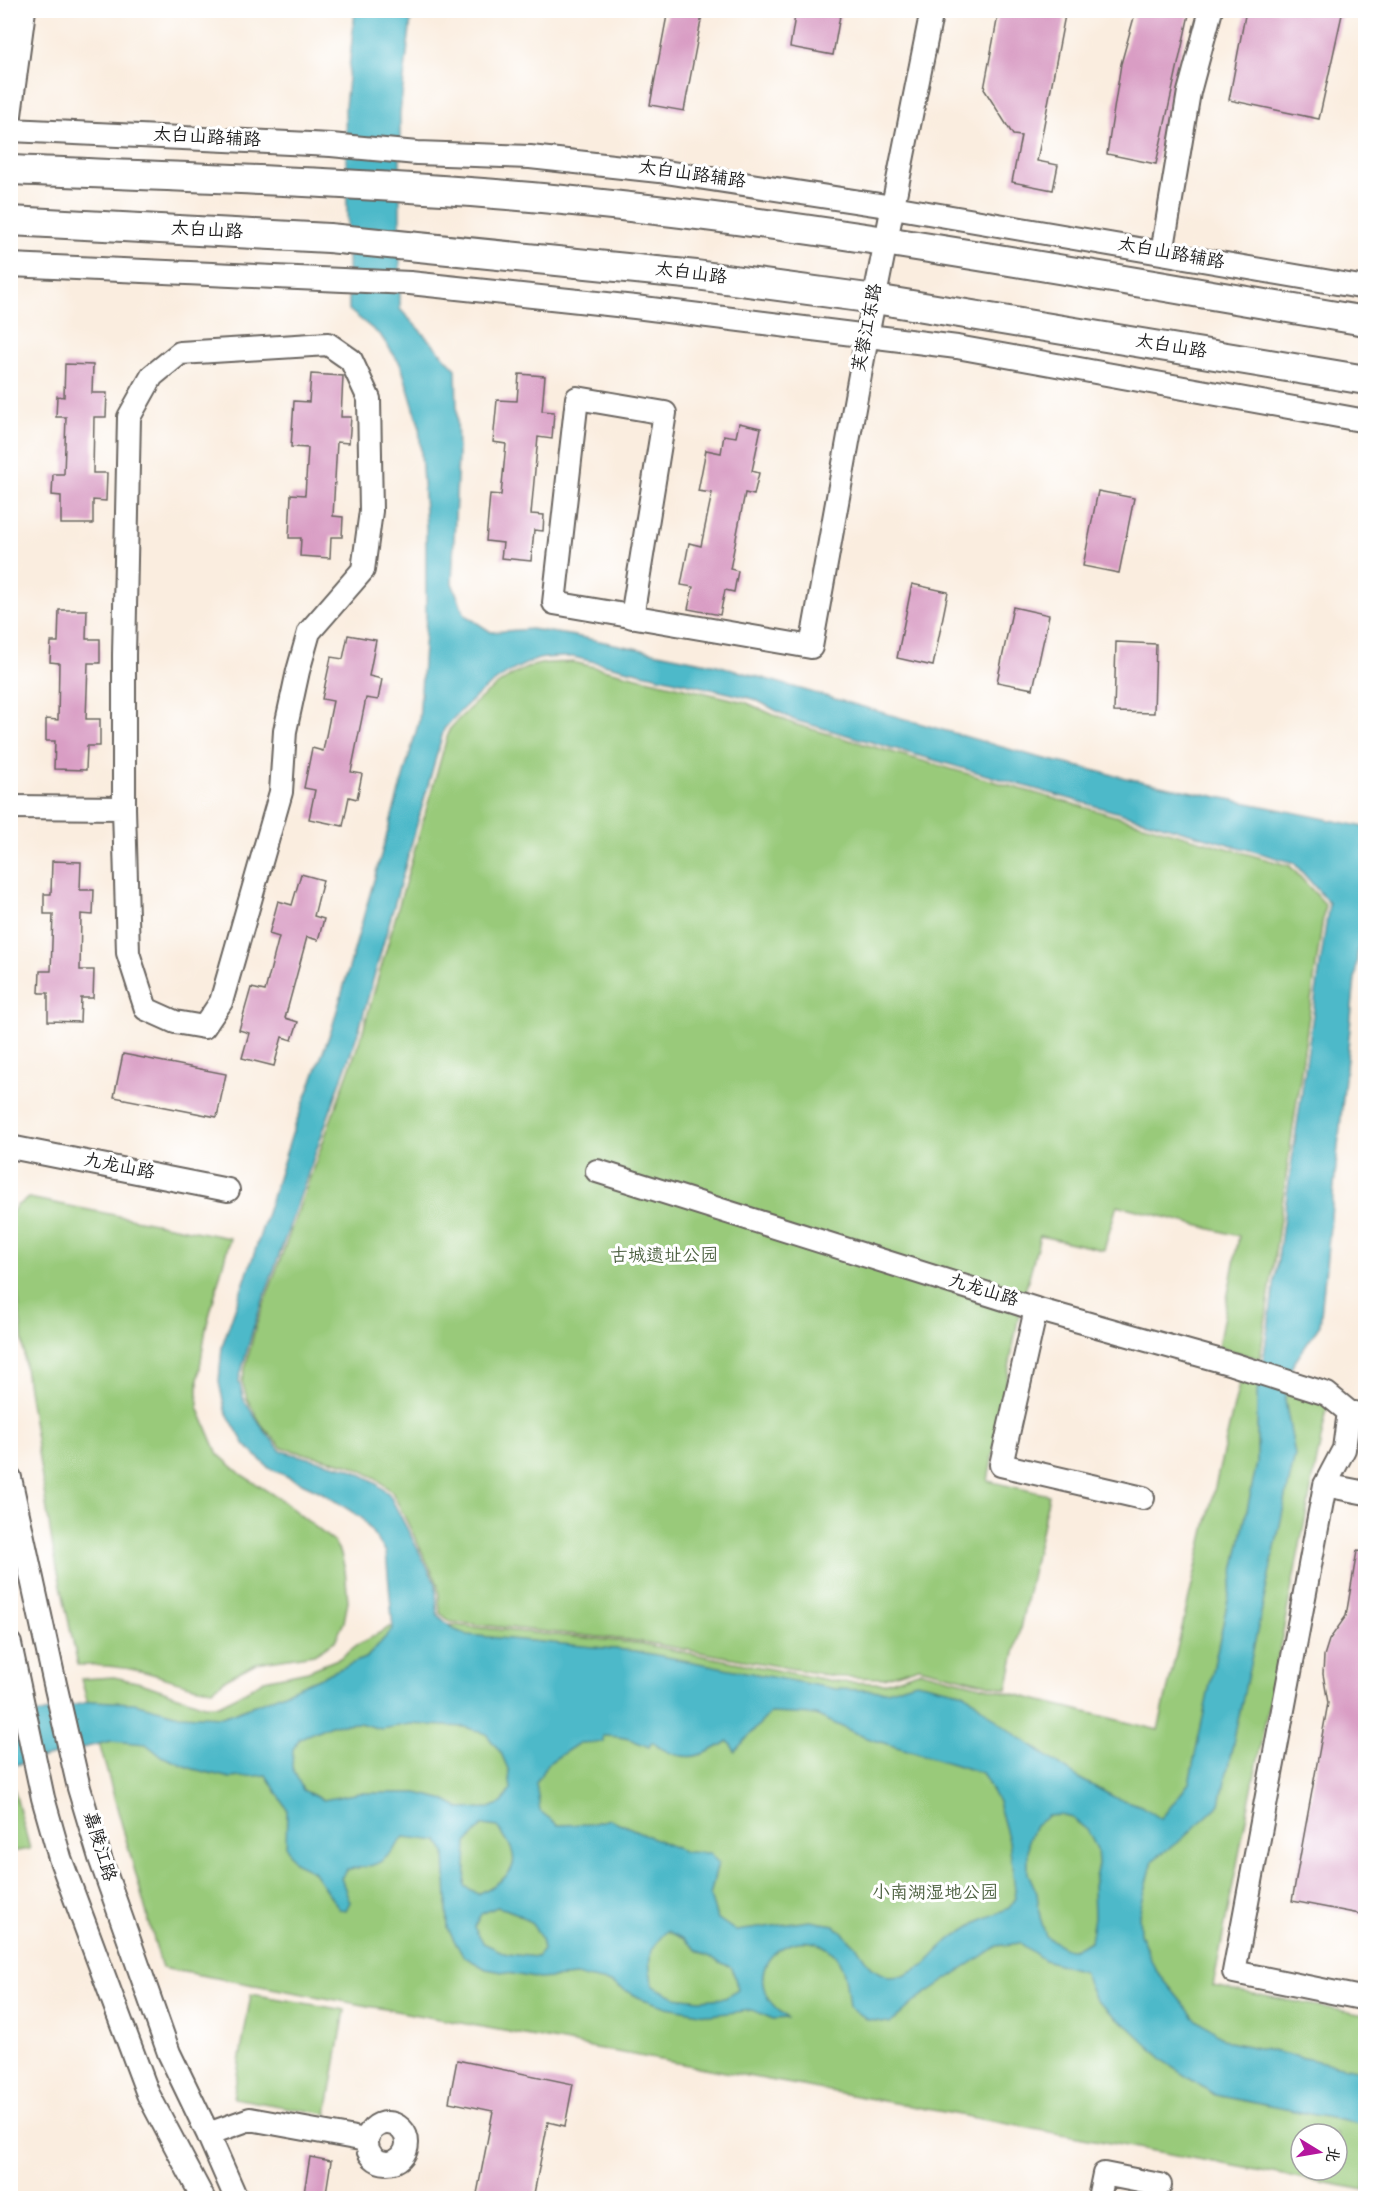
<svg xmlns="http://www.w3.org/2000/svg" width="1376" height="2209" font-family="'Gochi Hand','LXGW WenKai TC',sans-serif">
  <style>
    .green { fill: #99ca7a; stroke: #5a734b; stroke-width: 1.5; fill-rule: evenodd }
    .water { fill: #4db9c9; stroke: #346a72; stroke-width: 1.5; fill-rule: evenodd }
    .building { fill: #d99dc4 }
    .lines { fill: none; stroke-linecap: round; stroke-linejoin: round }
    .minor-casing { stroke: #6a6560; stroke-width: 26 }
    .major-casing { stroke: #6a6560; stroke-width: 32 }
    .minor { stroke: #fff; stroke-width: 22 }
    .major { stroke: #fff; stroke-width: 28 }
    .labels { text-anchor: middle; dominant-baseline: central; stroke-width: 6; stroke-linejoin: round; paint-order: stroke }
    .street-label { font-size: 18px; fill: #1c1c1c; stroke: #fff }
    .park-label { font-size: 18px; fill: #4e6242; stroke: #fff }
  </style>
  <rect width="100%" height="100%" fill="#fff"/>
  <filter id="ink" filterUnits="userSpaceOnUse"><feTurbulence type="fractalNoise" baseFrequency=".0167" numOctaves="2"/><feDisplacementMap in="SourceGraphic" scale="12" xChannelSelector="R" yChannelSelector="G"/><feConvolveMatrix kernelMatrix="1 2 1 2 8 2 1 2 1" color-interpolation-filters="sRGB"/></filter>
  <filter id="wash" filterUnits="userSpaceOnUse"><feTurbulence type="fractalNoise" baseFrequency=".008" numOctaves="4" result="noise"/><feDisplacementMap in="SourceGraphic" scale="24" xChannelSelector="R" yChannelSelector="G"/><feGaussianBlur stdDeviation="1.35" result="paint"/><feColorMatrix in="noise" values="0 0 0 0 0 0 0 0 0 0 0 0 0 0 0 0 0 1.4 0 .05"/><feComposite in="paint" operator="in"/></filter>
  <g filter="url(#wash)">
    <rect width="100%" height="100%" fill="#faeddf"/>
    <path class="green" d="M573 662 745 702 794 724 1290 866 1325 904 1260 1359 1218 1347 1239 1236 1117 1205 1104 1250 1040 1236 1019 1314 988 1481 1049 1495 1007 1689 919 1667 884 1678 838 1677 638 1641 451 1622 440 1613 438 1584 392 1492 376 1478 351 1465 282 1448 262 1425 247 1399 242 1381 255 1329 362 1034 449 730C468 707 510 669 540 664 551 662 562 663 573 662Z
      M29 1198 230 1238 206 1328 198 1380V1407L218 1454 242 1475 280 1499 334 1542 341 1554 345 1570 348 1601 344 1622 335 1641 314 1654 256 1663 226 1679 213 1689C188 1688 165 1676 140 1671 119 1666 99 1665 78 1665L53 1549 26 1376 10 1217 16 1206Z
      M1240 1380 1328 1404 1213 1986 1365 2015V2190L162 1968 81 1679 114 1677 141 1683 204 1705H219L243 1693 264 1680 308 1671 340 1658 357 1645 390 1627 453 1625 637 1643 838 1682 884 1683 921 1671 1158 1730ZM1301 2134H1337V2170H1301Z
      M10 1774 30 1849 11 1852H10Z
      M251 1994 345 2010 327 2114 233 2098Z"/>
    <path class="water" d="M355 11H412L400 113V309L456 369 458 455 452 583 465 615 491 632 531 629 575 636 717 665 1037 757 1126 778 1365 827V934L1358 949 1320 1325 1292 1366 1285 1400 1295 1455 1220 1804 1182 1839 1153 1860 1139 1914 1140 1933 1155 1969 1193 2016 1229 2042 1365 2071V2125L1215 2095 1170 2066 1129 2027 1095 2000 1083 1971 1044 1960 1020 1943 997 1946 919 1998 891 2023 868 2020 849 2006C847 1994 847 1977 841 1965 819 1917 742 1950 768 1998 772 2006 781 2012 787 2018L773 2019 752 2010 711 2015 667 2007 640 1998 612 1983 576 1976 540 1979 486 1969 463 1956 448 1929 445 1853 439 1841 404 1837C384 1862 380 1867 347 1869L341 1878 350 1902 346 1910 339 1909 313 1871 294 1862 286 1847 287 1809 266 1775 230 1778 193 1769 161 1756 146 1744 111 1741 11 1766 10 1720 92 1701 134 1703 179 1715 222 1717 268 1700 367 1657 393 1629 386 1552 362 1518 321 1492 269 1468 245 1445 225 1410 219 1382 222 1346 255 1251 292 1134 332 1028 419 721 426 617V526L419 425 401 365 381 336 349 310 345 107ZM573 657 754 699 794 720 1294 863 1329 903 1264 1355 1257 1392V1463L1189 1783 1161 1819 1142 1806 1116 1798 1082 1780 1006 1728 965 1693 916 1682 887 1691 835 1689 635 1651 467 1635 453 1629 437 1614 436 1584 389 1494 372 1480 349 1468 281 1451 261 1426 244 1400 239 1380 253 1329 359 1030 444 729C468 701 501 672 536 660 547 656 562 658 573 657ZM770 1713 816 1715 864 1737 982 1773 998 1802 1009 1841 1016 1898 1009 1908 977 1922 949 1940 924 1966 904 1976 889 1977 871 1968 857 1947 834 1925 810 1921 736 1931 717 1918 710 1896 718 1863 710 1853 685 1852 610 1819 590 1824 558 1825 540 1811 536 1783 547 1764 579 1743 603 1742V1736C621 1735 633 1740 649 1747L652 1742C681 1764 700 1759 728 1741L735 1751ZM359 1723 381 1729 410 1724 465 1727 486 1734 501 1753 508 1769 511 1789 502 1803 490 1808 460 1809 442 1799 417 1793H359L323 1800 303 1790 292 1767 293 1749 300 1738 331 1725ZM1060 1815 1072 1818 1087 1830 1097 1849 1098 1865 1093 1886 1094 1917 1090 1941C1068 1955 1066 1949 1046 1936L1040 1917 1037 1893 1028 1873V1841L1035 1826 1048 1816ZM483 1825 497 1827C527 1862 514 1876 478 1894L465 1886 467 1843ZM497 1907C520 1912 541 1924 543 1950L537 1957 507 1954 483 1943 474 1927 481 1914ZM667 1931 684 1939 696 1950 732 1968 738 1990 725 1998 700 2000 675 1997 653 1986C647 1960 647 1950 667 1931Z"/>
    <g id="blocks">
      <path class="building" d="M668 10H703L684 111 650 105Z
        M796 10H841L833 55 790 47Z
        M999 10H1066L1037 161 1058 165 1053 190 1012 182 1021 136 1013 135 984 89Z
        M1136 10H1190L1156 164 1107 154 1121 64Z
        M1246 10H1343L1319 119 1229 100Z
        M65 364 93 365 92 393H107L106 417H94L93 473H107L106 501 93 500V524H61V496L52 495 53 474H64L66 417H56L57 396 64 397Z
        M311 374 343 376 341 417H351L349 443 337 442 333 516 343 517 342 537H331L330 558 300 556 301 538H289L291 494 305 495 308 448 291 447 294 401 309 402Z
        M519 374 545 376 542 411 554 412 552 439 538 437 531 514 544 515 543 531 534 530 531 561 501 558 503 543 486 541 490 494 501 495 506 444 493 442 497 400 517 401Z
        M739 423 761 428 752 471 759 473 754 495 745 493 730 569 738 571 734 592 725 590 720 615 688 609 693 587 681 585 689 543 701 546 712 493 698 491 706 450 721 453 724 435 736 437Z
        M1098 491 1134 498 1119 573 1083 566Z
        M912 584 948 592 933 666 897 658Z
        M1013 607 1049 615 1033 689 997 682Z
        M59 610H87L86 639H100V663H88L86 719H100V746H87L86 770 54 769 55 741H46V719L58 720 59 663 50 662 51 642H58Z
        M348 635 376 640 369 676 382 679 378 700 366 698 351 772 362 774 357 799 349 797 343 826 309 819 315 790 304 788 312 748 323 751 333 701 322 699 331 657 343 659Z
        M1116 642 1156 644 1154 713 1114 712Z
        M52 861 81 862 80 890H94L93 915 81 914 80 970H94L93 998H81L80 1022 48 1021V993H39L40 971H51L53 914H44V894H51Z
        M301 874 323 880 314 916 324 919 318 940 307 937 285 1018 298 1022 292 1040 282 1037 274 1066 242 1058 249 1033 239 1030 251 988 265 991 279 937 269 934 278 901 292 905Z
        M123 1054 226 1074 217 1117 114 1097Z
        M1357 1551 1365 1552V1915L1292 1901 1328 1703 1323 1674 1324 1656 1329 1640 1346 1616Z
        M457 2060 573 2084 565 2126 548 2122 533 2199H476L493 2111 449 2102Z
        M310 2157 331 2161 325 2199H303Z"/>
    </g>
  </g>
  <g filter="url(#ink)">
    <use href="#blocks" fill-opacity="0" stroke="#6a6560" stroke-width="1.5"/>
    <g class="lines">
      <g class="minor-casing">
        <path id="minor" d="M10 115 24 10
          M10 130 331 145 417 153 530 157 659 171 893 207 1366 288
          M1162 253 1189 92 1211 10
          M10 265 410 283 635 307 957 347 1366 421
          M328 344 351 360 369 399 371 511 363 570 309 632 298 671 285 731 281 792 221 1002 204 1027 175 1022 146 1009 128 953 124 808V655L129 417 152 376 180 353Z
          M632 617 665 413 577 398 554 603 811 647 867 336 932 10
          M10 807 124 808
          M10 1147 228 1190
          M597 1171 1036 1309 1232 1364 1327 1394 1349 1412 1366 1415
          M1036 1309 1001 1465 1143 1498
          M1349 1412 1344 1449 1325 1485 1234 1972 1366 1999
          M10 1478 55 1684 79 1788 100 1858 169 2053 208 2134 236 2198
          M1325 1485 1366 1493
          M10 1644 43 1798 60 1858 148 2094 203 2198
          M367 2143a20 20 0 1 1 40 0a20 20 0 1 1-40 0Z
          M208 2134 250 2119 366 2140
          M1099 2198 1104 2174 1160 2185"/>
      </g>
      <g class="major-casing">
        <path id="major" d="M10 170C184 177 358 182 531 197 811 222 1088 275 1366 321
          M10 221 329 238 696 275 875 299 1366 380"/>
      </g>
      <use href="#minor" class="minor"/>
      <use href="#major" class="major"/>
    </g>
  </g>
  <g class="labels">
    <g class="street-label">
      <text transform="translate(207 139) rotate(3)">太白山路辅路</text>
      <text transform="translate(692 176) rotate(8)">太白山路辅路</text>
      <text transform="translate(207 232) rotate(3)">太白山路</text>
      <text transform="translate(1171 255) rotate(10)">太白山路辅路</text>
      <text transform="translate(691 275) rotate(7)">太白山路</text>
      <text transform="translate(869 328) rotate(-79)">芙蓉江东路</text>
      <text transform="translate(1171 348) rotate(9)">太白山路</text>
      <text transform="translate(119 1168) rotate(11)">九龙山路</text>
      <text transform="translate(983 1292) rotate(17)">九龙山路</text>
      <text transform="translate(98 1847) rotate(73)">嘉陵江路</text>
    </g>
    <g class="park-label">
      <text x="664" y="1257">古城遗址公园</text>
      <text x="935" y="1894">小南湖湿地公园</text>
    </g>
  </g>
  <rect width="1376" height="2209" fill="none" stroke="#fff" stroke-width="36"/>
  <g transform="translate(1319 2152) rotate(101)"><circle r="28" fill="#ffffff" stroke="#a4a4a4" stroke-width="1.5"/>
  <path d="M0-4.5L10 22L0 15L-10 22Z" fill="#b5179e"/>
  <text y="-9" font-size="16" font-weight="bold" text-anchor="middle" fill="#1c1c1c">北</text>
  </g>
</svg>
